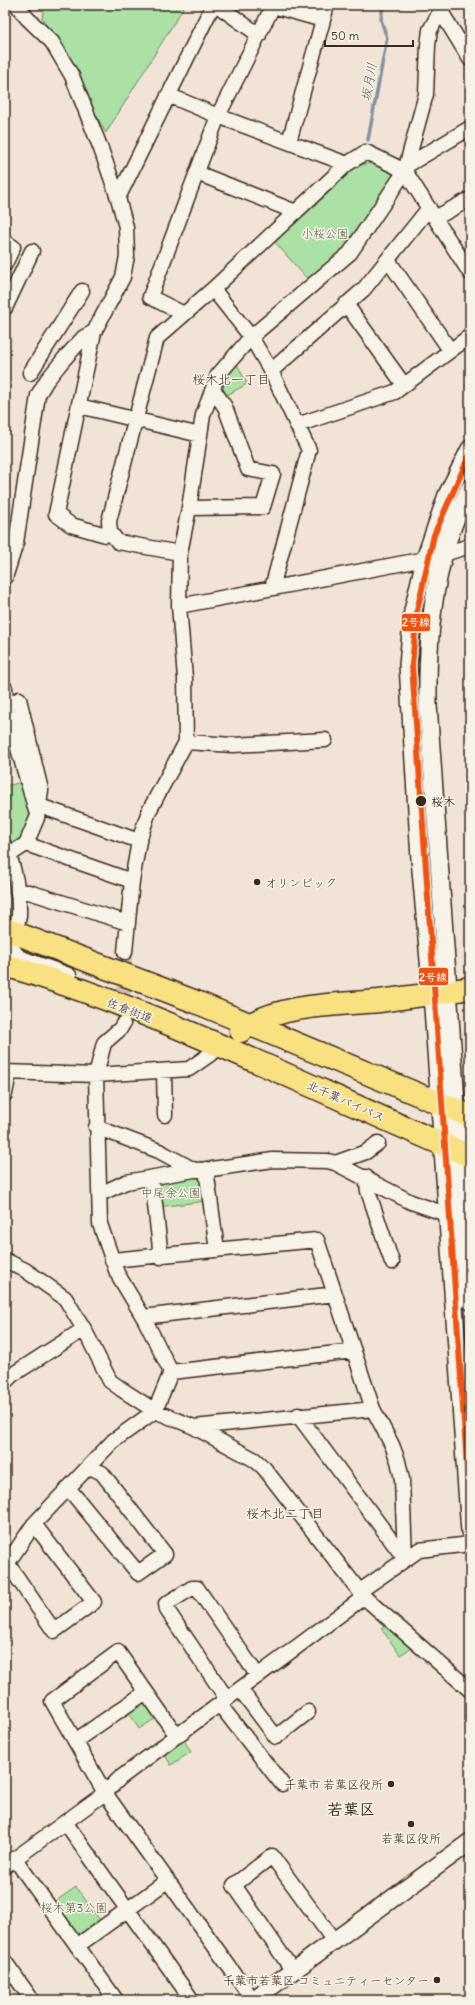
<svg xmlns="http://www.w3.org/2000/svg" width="475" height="2005" font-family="Delius,'Klee One',sans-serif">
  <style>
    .green { fill: #abe1a4; stroke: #738661 }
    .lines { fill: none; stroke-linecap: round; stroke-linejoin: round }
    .stream { stroke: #8291a2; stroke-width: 3.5 }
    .minor-tunnel { stroke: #cdbfb1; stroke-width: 14; stroke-dasharray: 14 7; stroke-linecap: butt }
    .minor-casing { stroke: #3b2a1e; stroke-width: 17 }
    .tertiary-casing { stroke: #3b2a1e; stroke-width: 20 }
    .trunk-casing { stroke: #3b2a1e; stroke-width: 25 }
    .minor { stroke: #f7f3e8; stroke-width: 14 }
    .tertiary { stroke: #f7f3e8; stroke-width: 17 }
    .trunk { stroke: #f9e181; stroke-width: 22 }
    .metro-1-casing { stroke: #f7f3e8; stroke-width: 9 }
    .metro-1 { stroke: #ea5413; stroke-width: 6 }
    .stop-dot { fill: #3b2a1e; stroke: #f7f3e8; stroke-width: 1.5 }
    .labels { text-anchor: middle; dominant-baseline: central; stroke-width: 3; stroke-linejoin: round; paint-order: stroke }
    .park-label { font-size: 12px; fill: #575840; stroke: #f7f3e8 }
    .stop-label { font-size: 12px; font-weight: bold; fill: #3b2a1e; stroke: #f7f3e8; text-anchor: start }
    .poi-label { font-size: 12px; fill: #3b2a1e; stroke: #f7f3e8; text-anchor: end }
    .street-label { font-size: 12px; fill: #3b2a1e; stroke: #f7f3e8 }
    .water-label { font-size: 13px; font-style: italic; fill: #585555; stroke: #f7f3e8 }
    .neighbourhood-label { font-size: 13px; fill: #3b2a1e; stroke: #f7f3e8 }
    .district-label { font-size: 16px; font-weight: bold; fill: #3b2a1e; stroke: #f7f3e8 }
    .line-badge { stroke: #f7f3e8; stroke-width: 1.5 }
    .badge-label { font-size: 11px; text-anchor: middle; font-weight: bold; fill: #fff }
  </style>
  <rect width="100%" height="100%" fill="#f1e4d6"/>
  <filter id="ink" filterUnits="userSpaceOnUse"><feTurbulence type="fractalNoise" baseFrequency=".025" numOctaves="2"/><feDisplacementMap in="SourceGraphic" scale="8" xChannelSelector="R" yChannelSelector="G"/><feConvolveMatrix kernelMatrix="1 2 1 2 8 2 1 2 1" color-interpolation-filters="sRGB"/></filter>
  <g filter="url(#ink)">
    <path class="green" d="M45 5H185L106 133 42 18Z
      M370 163 396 175 350 247 310 282 275 242C292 226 309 211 326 195 341 182 349 166 370 163Z
      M237 364 247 384 227 395 223 389 225 374Z
      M24 782 34 818 24 843 10 850 5 837V786Z
      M199 1175 203 1179 207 1201 158 1207 156 1183Z
      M387 1625 413 1647 400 1655 381 1628Z
      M142 1702 147 1703 156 1718 139 1729 128 1711Z
      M182 1737 191 1752 171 1765 162 1750Z
      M76 1887 102 1923 84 1936 76 1934 53 1903Z"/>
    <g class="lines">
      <path class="stream" d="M368 140 387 38 381 20 383 5"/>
      <path class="minor-tunnel" d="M123 1014 125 952"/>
      <g class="minor-casing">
        <path id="minor" d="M217 5 259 35
          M440 10 470 59
          M323 20 327 5
          M168 95 218 116 347 164
          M406 166 470 128
          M197 173 296 212
          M118 198 213 5
          M435 218 470 199
          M5 242 13 247 5 264
          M388 260 450 350
          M213 289 251 337 271 371 309 450 272 588
          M346 304 404 385
          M5 308 32 251
          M184 314 150 297 218 116 273 6 323 20 289 142
          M94 332 56 514 71 525 106 535 110 532
          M271 371 364 289 429 208
          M30 373 82 291
          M79 406 200 435
          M297 425 395 392 470 336
          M189 508 263 507 273 474 248 469 225 407 213 389
          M180 553 118 542 110 532 109 521 157 338 213 289 347 164 366 152 405 171 470 273
          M444 554 470 546
          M5 578 16 543 38 395 47 380 64 359 84 337 94 332 123 277 127 256 126 227 118 198 101 149 72 76 52 42 27 18 17 5
          M179 606 425 559
          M5 688 7 710 36 811
          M186 742 233 745 325 740
          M40 806 139 841
          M26 844 132 881
          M5 846C14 865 20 894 19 916 18 925 12 936 9 945L19 957 69 975
          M9 855 26 844 37 818 41 790 19 699
          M17 891 29 892 128 923
          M125 952 132 881 139 841 149 811 186 742 185 678 179 606 180 553 189 508 203 415 218 375 251 337 350 253 405 171 426 94 428 45 430 30 444 5
          M164 1071 165 1115
          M5 1072 96 1075 189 1069 222 1046
          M5 1094 9 1073
          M96 1127 159 1151 194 1170 212 1169 273 1160 328 1161 335 1163 411 1202 446 1214
          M335 1163 366 1152 378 1143
          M206 1169 217 1250
          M366 1177 368 1191 392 1262
          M152 1178 161 1257
          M100 1194 126 1182 194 1170
          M5 1260 25 1270 65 1298 84 1329 110 1381 121 1389 155 1411 194 1427 255 1460 264 1468 364 1597 470 1690
          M112 1260 317 1240 373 1409 392 1445 398 1461 402 1479 405 1559 298 1415
          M143 1317 335 1294
          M171 1372 354 1351
          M5 1382 12 1375 84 1329
          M194 1427 373 1409
          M69 1489 138 1573 165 1554 102 1473 90 1467
          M8 1564 54 1631 94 1602 34 1524
          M5 1567 34 1524 113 1441 155 1411 171 1372 145 1320 117 1273 100 1224 96 1075 104 1043 120 1029 123 1024
          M360 1591 419 1550 470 1544
          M240 1689 276 1737 308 1712
          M227 1699 167 1610 166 1604 192 1588H197L258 1676
          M220 1705 282 1784
          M177 1736 118 1652 52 1701 105 1793 253 2000
          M75 1741 146 1692
          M65 1822 192 2000
          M15 1859 116 2000
          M5 1866 105 1793 120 1778 364 1597
          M77 1946 167 1881
          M5 1962 32 2000
          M293 1971 234 1885 272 1856 334 1941"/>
      </g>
      <g class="tertiary-casing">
        <path id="tertiary" d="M470 449 447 495 425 559 413 611 408 665 420 859 432 994 470 1532
          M470 488C434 555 427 630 428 705L470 1301
          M253 2000 470 1842"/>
      </g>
      <g class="trunk-casing">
        <path id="trunk" d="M5 929 196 1002 470 1116
          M5 965C166 1013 316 1091 470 1156
          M241 1031C275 1004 337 1005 379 1001 410 997 440 993 470 988"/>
      </g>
      <use href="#minor" class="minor"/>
      <use href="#tertiary" class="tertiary"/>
      <use href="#trunk" class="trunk"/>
      <g class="metro-1-casing">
        <path id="metro-1" d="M470 454 434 535 417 611 412 665 470 1509"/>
      </g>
      <use href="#metro-1" class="metro-1"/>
    </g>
  </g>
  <g class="stop-dot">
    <circle cx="421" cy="801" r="6"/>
    <circle cx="257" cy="882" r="4"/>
    <circle cx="391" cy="1784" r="4"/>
    <circle cx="411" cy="1824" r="4"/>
    <circle cx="437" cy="1980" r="4"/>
  </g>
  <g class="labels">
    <g class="park-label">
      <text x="325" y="233">小桜公園</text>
      <text x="171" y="1192">中尾余公園</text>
      <text x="74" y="1907">桜木第3公園</text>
    </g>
    <g class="stop-label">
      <text x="431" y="801">桜木</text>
    </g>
    <g class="poi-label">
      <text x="265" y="882" text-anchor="start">オリンピック</text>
      <text x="383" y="1784">千葉市 若葉区役所</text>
      <text x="411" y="1838" text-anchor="middle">若葉区役所</text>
      <text x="429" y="1980">千葉市若葉区 コミュニティーセンター</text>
    </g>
    <g class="street-label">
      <text transform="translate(130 1010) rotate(21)">佐倉街道</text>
      <text transform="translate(346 1101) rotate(24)">北千葉バイパス</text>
    </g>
    <g class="water-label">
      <text transform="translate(369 82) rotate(-80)">坂月川</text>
    </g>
    <g class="neighbourhood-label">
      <text x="231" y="379">桜木北一丁目</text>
      <text x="285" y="1513">桜木北二丁目</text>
    </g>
    <g class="district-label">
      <text x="351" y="1809">若葉区</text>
    </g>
  </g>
  <g class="line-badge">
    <rect x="401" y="613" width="30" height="19" rx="4" fill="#ea5413"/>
    <rect x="418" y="967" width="31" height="19" rx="4" fill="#ea5413"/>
  </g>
  <g class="badge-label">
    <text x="416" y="626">2号線</text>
    <text x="433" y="981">2号線</text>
  </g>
  <rect width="475" height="2005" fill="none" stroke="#f7f3e8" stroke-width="20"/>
  <rect x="10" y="10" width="455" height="1985" fill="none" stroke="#3b2a1e" stroke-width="1.5" filter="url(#ink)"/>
  <path d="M325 40v6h88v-6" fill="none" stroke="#3b2a1e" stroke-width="2"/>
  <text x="331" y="40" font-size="12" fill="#3b2a1e" stroke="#f7f3e8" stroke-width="3" paint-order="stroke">50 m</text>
</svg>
